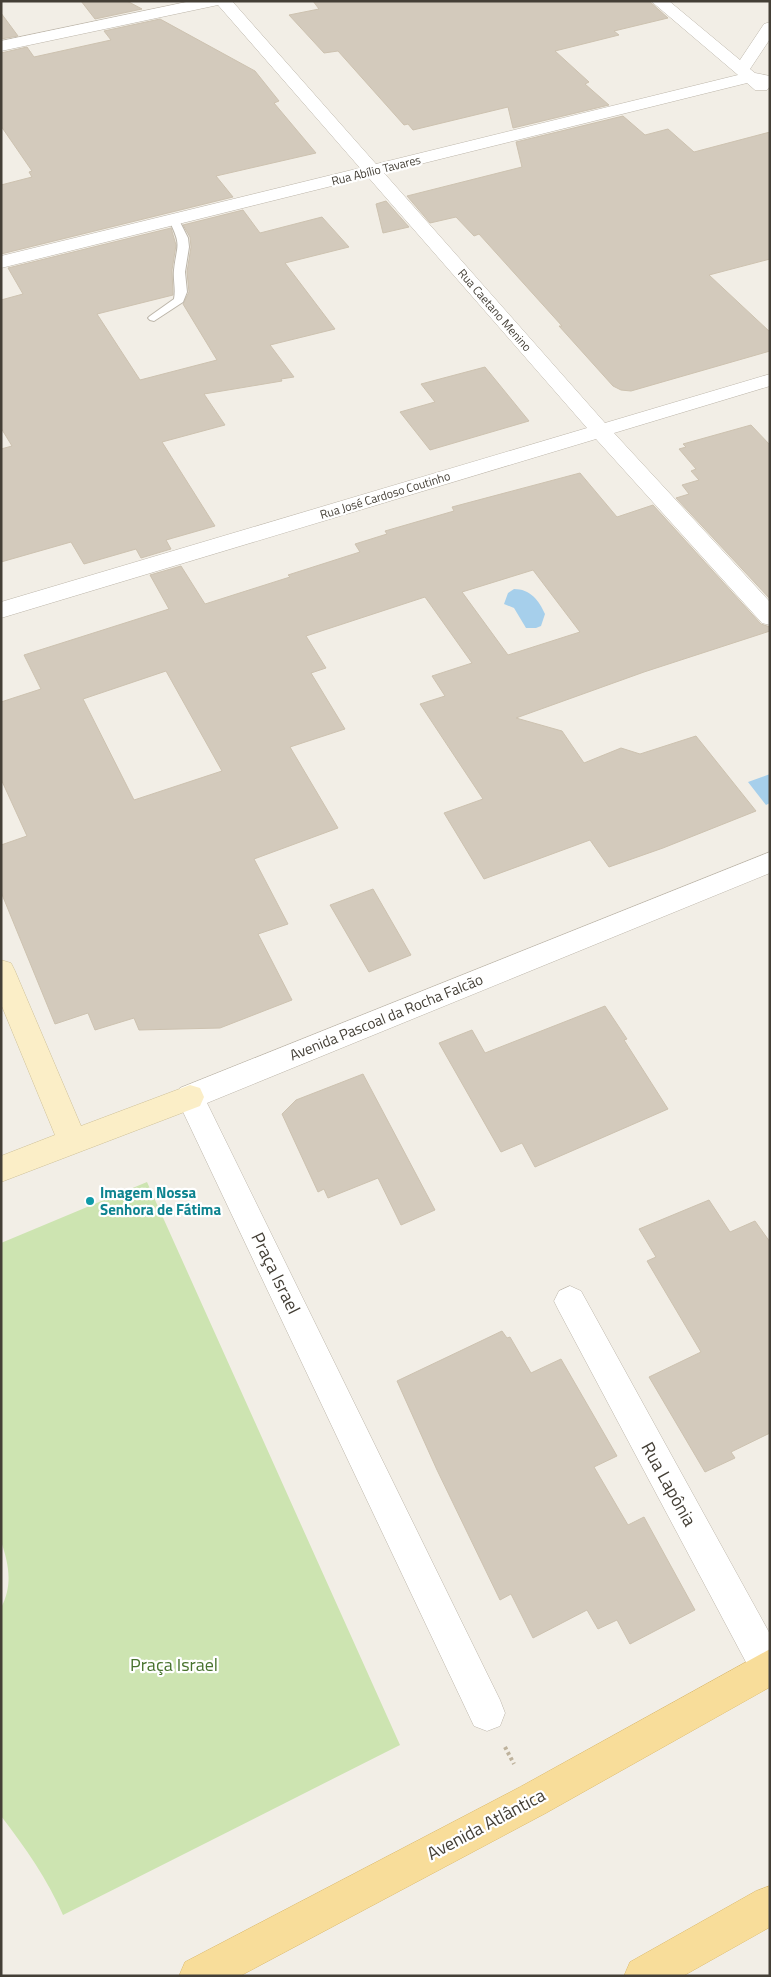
<svg xmlns="http://www.w3.org/2000/svg" width="771" height="1977" font-family="'Titillium Web',sans-serif">
  <style>
    .green { fill: #cde4b1 }
    .water { fill: #a6cfeb }
    .building { fill: #d3cabc; stroke: #cdc2b0; fill-rule: evenodd }
    .lines { fill: none; stroke-linecap: round; stroke-linejoin: round }
    .lane-casing { stroke: #bdb6aa; stroke-width: 2 }
    .street-casing { stroke: #bdb6aa; stroke-width: 1 }
    .secondary-casing { stroke: #cfc198; stroke-width: 1 }
    .primary-casing { stroke: #dcba6b; stroke-width: 1 }
    .path { stroke: #beb29c; stroke-width: 4; stroke-dasharray: 3 3; stroke-linecap: butt }
    .lane { fill: #fff; fill-rule: evenodd }
    .street { fill: #fff; fill-rule: evenodd }
    .secondary { fill: #fbeec7; fill-rule: evenodd }
    .primary { fill: #f8dd9a; fill-rule: evenodd }
    .culture-dot { fill: #0f9aa8; stroke: #fff; stroke-width: 2 }
    .labels { text-anchor: middle; dominant-baseline: central; stroke-width: 4.5; stroke-linejoin: round; paint-order: stroke }
    .far-street-label { font-size: 12px; fill: #443f36; stroke: #fff }
    .street-label { font-size: 15px; fill: #443f36; stroke: #fff }
    .culture-label { font-size: 15px; font-weight: bold; fill: #0d838f; stroke: #fff; text-anchor: start }
    .near-street-label { font-size: 18px; fill: #443f36; stroke: #fff }
    .near-park-label { font-size: 18px; fill: #47722d; stroke: #fff }
  </style>
  <rect width="100%" height="100%" fill="#f2eee6"/>
  <path class="green" d="M147 1182 400 1745 63 1915C48 1880 25 1847 1 1816V1608C13 1585 9 1565 1 1541V1243Z"/>
  <path class="water" d="M514 589C530 589 539 600 545 614L541 626 536 628H526L514 608 504 604 508 593Z
    M770 774V803L766 805 748 782Z"/>
  <path class="building" d="M81 1H127L142 9 95 19Z
    M313 1H649L668 18 614 31 619 35 555 51 589 82 585 84 609 105 513 128 508 107 413 130 408 124 404 125 338 51 324 53 289 15 319 9Z
    M1 13 18 36 1 39Z
    M160 19 255 71 279 101 274 103 316 153 216 176 233 197 1 254V185L32 177 29 172 32 171 1 126V53L27 47 34 57 111 40 104 31Z
    M623 116 645 135 668 129 694 152 770 132V259L709 275 770 332V351L631 391 621 390 613 386 559 326H562L479 234 474 236 456 217 430 223 407 196 522 167 516 142Z
    M386 201 409 227 383 233 376 204Z
    M243 210 260 233 322 217 349 247 285 263 335 329 270 345 294 377 281 379 282 381 204 394 225 425 162 442 215 526 166 540 171 549 141 558 136 549 84 564 71 542 1 562V449L12 446 1 428V300L23 294 8 268 171 228 176 245 172 270 173 295 97 314 140 380 217 360 183 304 189 292 187 272 191 247 190 237 183 225Z
    M485 367 529 421 430 450 400 412 435 402 421 384Z
    M751 425 770 445V599L676 498 689 494 682 485 699 480 691 471 696 469 679 449 686 447 683 444Z
    M580 473 617 517 653 505 761 624 770 627V631L644 672 516 718 562 731 584 763 621 748 640 754 696 736 756 811 663 848 609 867 590 840 484 879 444 813 483 799 420 704 445 696 432 676 472 663 425 597 306 636 326 668 311 673 345 729 290 747 338 828 254 859 288 924 258 934 292 1000 220 1028 139 1030 134 1018 95 1030 88 1013 55 1024 1 892V845L27 836 1 779V702L41 689 24 655 169 609 150 575 181 566 205 604 290 577 288 575 360 552 355 544 387 534 385 531 454 511 452 507ZM533 570 580 632 508 655 462 592ZM166 671 222 771 134 800 83 699Z
    M373 889 411 955 369 972 330 905Z
    M605 1006 627 1039 624 1040 668 1109 535 1167 522 1143 501 1152 439 1043 472 1030 485 1053Z
    M363 1074 435 1210 401 1225 378 1178 328 1198 324 1189 318 1192 282 1114 296 1100Z
    M709 1200 730 1232 755 1221 770 1242V1433L731 1452 735 1458 705 1472 649 1377 701 1352 647 1261 656 1257 639 1229Z
    M502 1331 507 1338 510 1337 531 1373 561 1359 617 1456 594 1467 628 1525 644 1517 695 1610 630 1644 617 1620 598 1629 587 1610 533 1638 511 1594 500 1600 437 1470 397 1381Z"/>
  <g class="lines">
    <g class="lane-casing">
      <path id="lane" d="M174 217 179 220 188 238 189 247 185 272 187 292 183 302 154 321 150 320 148 318 150 316 174 299C176 289 173 280 174 270 177 243 182 247 169 220Z"/>
    </g>
    <g class="street-casing">
      <path id="street" d="M191 1H232L376 164 738 75 651 1H669L740 60 764 24 770 22V39L750 69 755 73 770 76V86L767 90H755L747 83 384 173 605 423 770 374V386L614 433 770 602V625L762 623 596 439 1 618V602L587 428 368 177 1 268V256L360 168 218 5 1 51V41Z
        M770 852V873L207 1103 500 1700 505 1713 500 1726 487 1731 474 1726 176 1097 180 1088Z
        M570 1286 581 1291 770 1634V1686L756 1681 559 1311 554 1301 559 1291Z"/>
    </g>
    <g class="secondary-casing">
      <path id="secondary" d="M1 960 11 963 15 971 81 1126 190 1085 200 1088 204 1097 200 1106 1 1182V1156L55 1135 1 1004Z"/>
    </g>
    <g class="primary-casing">
      <path id="primary" d="M770 1649V1687L546 1813 240 1976H179L185 1962 520 1787Z
        M770 1886V1927L683 1976H624L630 1962 756 1891Z"/>
    </g>
    <path class="path" d="M505 1747 514 1764"/>
    <use href="#lane" class="lane"/>
    <use href="#street" class="street"/>
    <use href="#secondary" class="secondary"/>
    <use href="#primary" class="primary"/>
  </g>
  <circle class="culture-dot" cx="90" cy="1201" r="5"/>
  <g class="labels">
    <g class="far-street-label">
      <text transform="translate(376 170) rotate(-14)">Rua Abílio Tavares</text>
      <text transform="translate(495 310) rotate(49)">Rua Caetano Menino</text>
      <text transform="translate(385 495) rotate(-17)">Rua José Cardoso Coutinho</text>
    </g>
    <g class="street-label">
      <text transform="translate(386 1017) rotate(-22)">Avenida Pascoal da Rocha Falcão</text>
    </g>
    <g class="culture-label">
      <text x="100" y="1192">Imagem Nossa<tspan x="100" dy="17">Senhora de Fátima</tspan></text>
    </g>
    <g class="near-street-label">
      <text transform="translate(276 1273) rotate(64)">Praça Israel</text>
      <text transform="translate(669 1484) rotate(61)">Rua Lapônia</text>
      <text transform="translate(486 1824) rotate(-28)">Avenida Atlântica</text>
    </g>
    <g class="near-park-label">
      <text x="174" y="1664">Praça Israel</text>
    </g>
  </g>
  <rect width="771" height="1977" fill="none" stroke="#443f36" stroke-width="5"/>
</svg>
